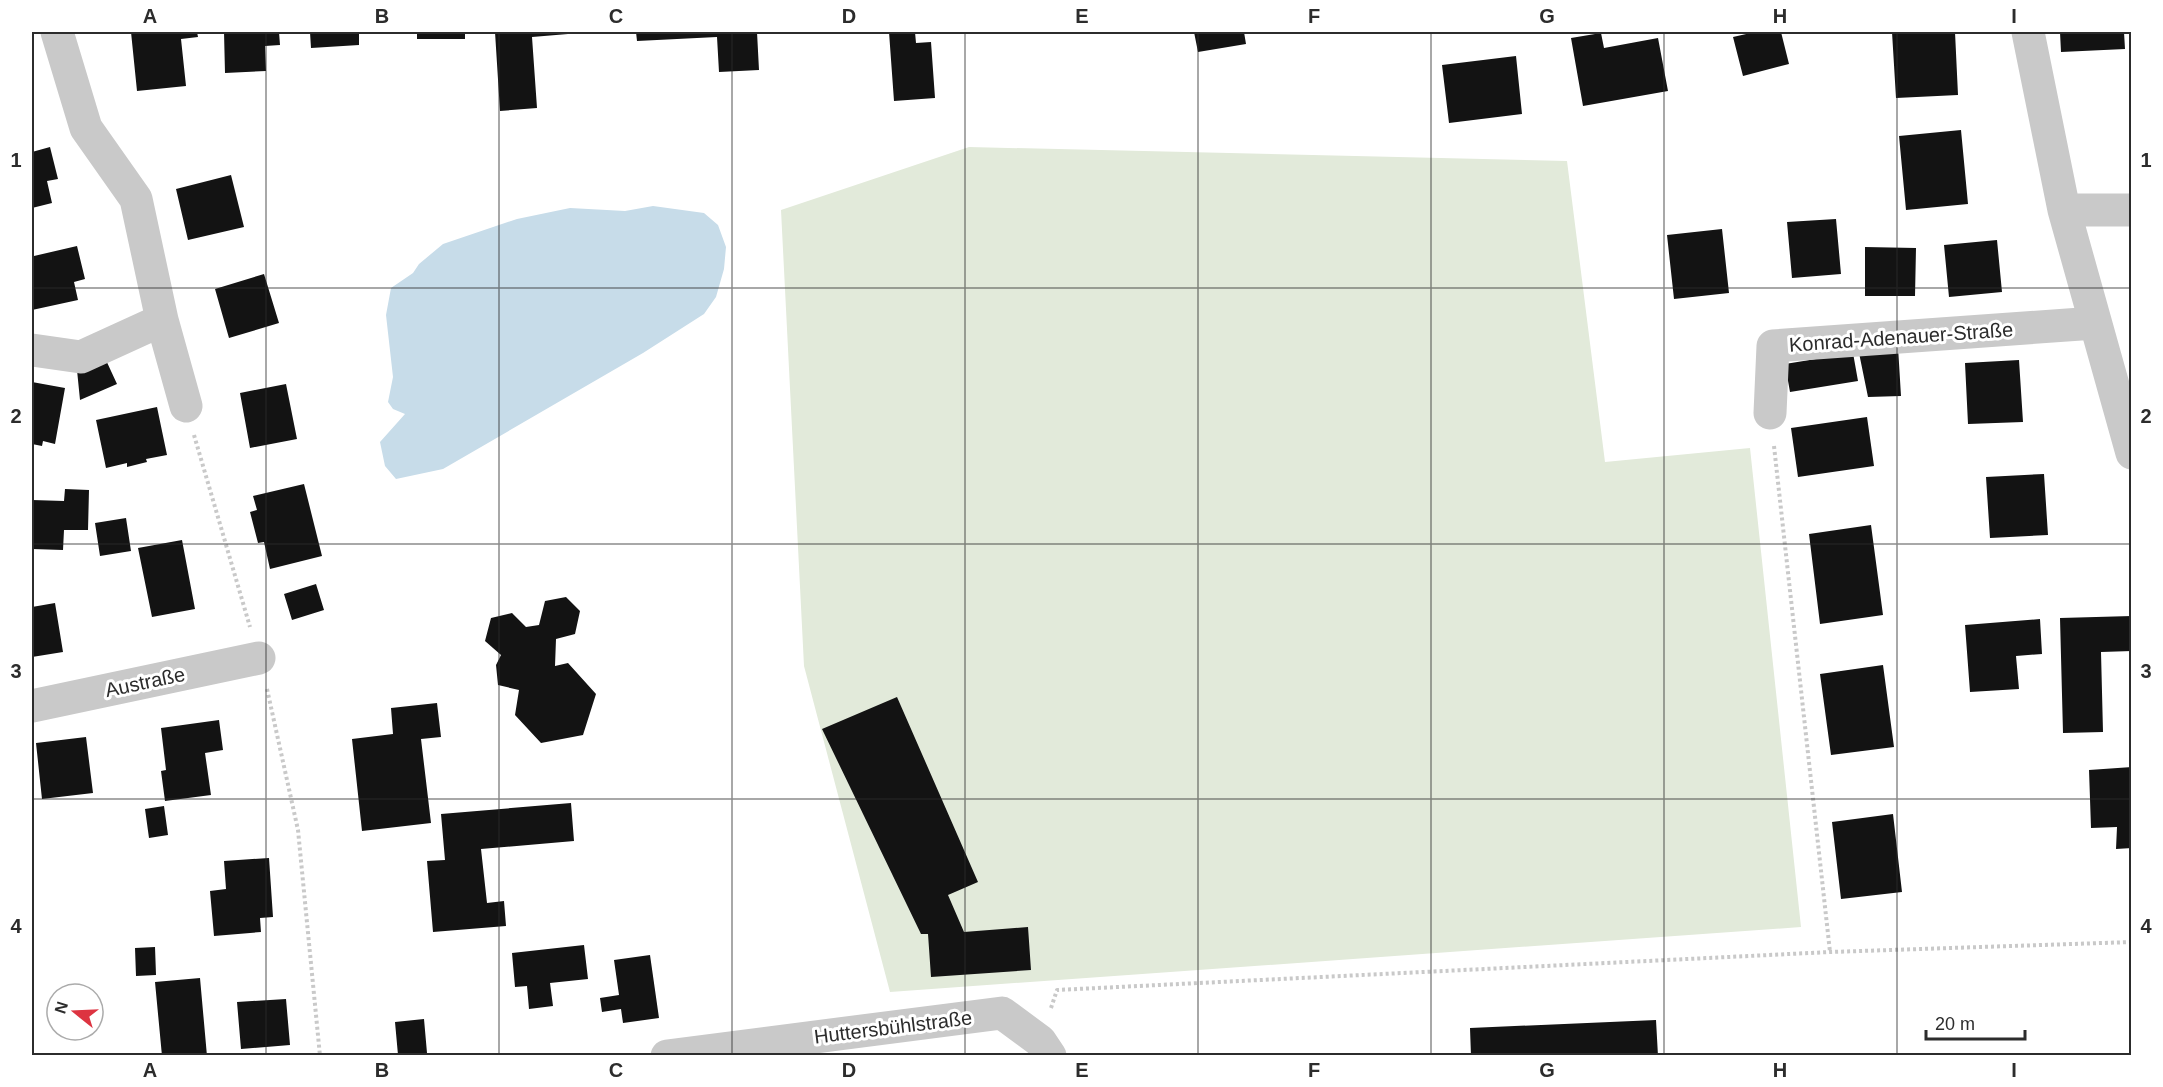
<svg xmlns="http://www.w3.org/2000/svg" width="2163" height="1087" font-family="Arial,sans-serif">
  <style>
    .green { fill: #e2eada }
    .water { fill: #c7dce9 }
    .building { fill: #131313 }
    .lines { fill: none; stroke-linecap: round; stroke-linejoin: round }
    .path { stroke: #c9c9c9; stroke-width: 4; stroke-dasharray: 3 3; stroke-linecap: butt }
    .minor { stroke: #c9c9c9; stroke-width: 33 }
    .grid { fill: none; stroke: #2c2c2c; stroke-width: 1.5; stroke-opacity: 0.55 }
    .labels { text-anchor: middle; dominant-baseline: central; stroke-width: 6; stroke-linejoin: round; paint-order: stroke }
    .street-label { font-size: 20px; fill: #2c2c2c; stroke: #fff }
    .neatline { fill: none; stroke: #2c2c2c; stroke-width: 2 }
    .grid-label { font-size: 20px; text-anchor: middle; font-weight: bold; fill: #2c2c2c }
  </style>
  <rect width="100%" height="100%" fill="#fff"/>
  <path class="green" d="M969 147 1567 161 1605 462 1750 448 1801 927 890 992 804 666 781 210Z"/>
  <path class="water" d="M653 206 704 213 718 225 726 247 724 269 716 297 704 314 643 353 443 469 396 479 385 466 380 442 405 414 393 409 388 402 393 377 386 315 391 288 413 273 419 264 443 244 517 219 570 208 625 211Z"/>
  <path class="building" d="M131 32H197L198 37 181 39 186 86 137 91Z
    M224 32H279L280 45 265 46 266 71 225 73Z
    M310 32H359V45L311 48Z
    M417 32H465V39H417Z
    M495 32H568V34L532 37 537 108 500 111Z
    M636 32H757L759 70 719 72 717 37 637 41Z
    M889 32H915L916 43 931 42 935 98 894 101Z
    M1194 32H1244L1246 44 1198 52Z
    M1755 32H1781L1789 64 1743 76 1733 37Z
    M1892 32H1955L1958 95 1896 98Z
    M2060 32H2124L2125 49 2061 52Z
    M1601 33 1604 48 1658 38 1668 91 1583 106 1571 38Z
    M1516 56 1522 114 1449 123 1442 65Z
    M1961 130 1968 204 1906 210 1899 136Z
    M50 147 58 179 47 181 52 203 32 208V152Z
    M231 175 244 227 188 240 176 189Z
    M1836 219 1841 274 1792 278 1787 222Z
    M1722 229 1729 293 1674 299 1667 235Z
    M1997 240 2002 292 1949 297 1944 245Z
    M77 246 85 279 74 282 78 300 32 310V250L34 256Z
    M1865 247 1916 248 1915 296H1865Z
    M264 274 279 323 229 338 215 289Z
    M1898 347 1901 396 1868 397 1858 348Z
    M1853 353 1858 381 1790 392 1785 364Z
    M105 358 117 384 80 400 77 370Z
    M2019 360 2023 422 1968 424 1965 363Z
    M32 382 65 388 55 444 43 441 42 446 32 444Z
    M286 384 297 439 250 448 240 393Z
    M157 407 167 455 146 459 147 462 127 467V463L106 468 96 420Z
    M1867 417 1874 466 1798 477 1791 428Z
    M2044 474 2048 535 1990 538 1986 477Z
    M304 484 322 556 270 569 264 542 258 543 250 512 257 510 253 496Z
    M65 489 89 490 88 530H64L63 550 32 549V500L64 501Z
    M126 518 131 551 100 556 95 523Z
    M1871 525 1883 615 1820 624 1809 534Z
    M182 540 195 609 152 617 138 548Z
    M316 584 324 610 292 620 284 594Z
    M566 597 580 611 575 634 556 639 555 666 568 663 596 694 583 735 541 743 515 715 519 690 498 685 496 665 501 655 485 641 491 618 512 613 526 627 539 625 545 601Z
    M55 603 63 652 32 657V607Z
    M2132 616V651L2101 652 2103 732 2063 733 2060 618Z
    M2040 619 2042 654 2016 656 2019 689 1970 692 1965 625Z
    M1883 665 1894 747 1831 755 1820 674Z
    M897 697 978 882 948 895 964 932 1028 927 1031 970 931 977 928 934H921L822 729Z
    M437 703 441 737 421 739 431 823 362 831 352 739 393 734 391 708Z
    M219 720 223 750 205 753 211 795 165 801 161 771 166 770 161 728Z
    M86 737 93 793 42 799 36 743Z
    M2132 767V848L2116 849 2117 827 2091 828 2089 770Z
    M571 803 574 841 481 849 487 903 504 901 506 926 433 932 427 861 445 860 441 814Z
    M164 806 168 835 149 838 145 809Z
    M1893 814 1902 892 1841 899 1832 822Z
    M269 858 273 917 260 918 261 932 214 936 210 891 226 889 224 861Z
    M584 945 588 979 550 983 553 1006 529 1009 527 986 515 987 512 953Z
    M155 947 156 975 136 976 135 948Z
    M650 955 659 1018 623 1023 621 1009 602 1012 600 998 619 995 614 960Z
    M200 978 207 1056H162L155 982Z
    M286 999 290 1045 241 1049 237 1002Z
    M424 1019 427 1053 398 1055 395 1022Z
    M1656 1020 1658 1056H1471L1470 1028Z"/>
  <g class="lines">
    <path class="path" d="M194 435 250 627
      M1774 446 1830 952
      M267 689 298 830 320 1056
      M1051 1008 1057 990 1830 952 2132 942"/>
    <path class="minor" d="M57 32 86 128 136 199 162 320 186 406
      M2028 32 2064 210 2132 453
      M2064 210H2132
      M32 350 81 357 162 320
      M1770 413 1773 346 2095 323
      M32 706 259 658
      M667 1056 1002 1013 1040 1041 1050 1056"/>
  </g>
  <path class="grid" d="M266 32V1056M499 32V1056M732 32V1056M965 32V1056M1198 32V1056M1431 32V1056M1664 32V1056M1897 32V1056M32 288H2132M32 544H2132M32 799H2132"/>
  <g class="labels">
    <g class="street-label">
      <text transform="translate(1901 337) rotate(-4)">Konrad-Adenauer-Straße</text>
      <text transform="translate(145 682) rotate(-12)">Austraße</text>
      <text transform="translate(893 1027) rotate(-7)">Huttersbühlstraße</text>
    </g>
  </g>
  <rect width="2163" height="1087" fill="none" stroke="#ffffff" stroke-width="66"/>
  <g transform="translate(75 1012) rotate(288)"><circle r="28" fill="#ffffff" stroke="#ababab" stroke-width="1.5"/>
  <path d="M0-4.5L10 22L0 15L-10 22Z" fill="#dd3441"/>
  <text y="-9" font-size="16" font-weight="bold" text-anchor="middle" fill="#2c2c2c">N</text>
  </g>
  <path d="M1926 1030v9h99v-9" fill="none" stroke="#2c2c2c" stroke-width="3"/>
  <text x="1935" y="1030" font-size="18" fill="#2c2c2c" stroke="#ffffff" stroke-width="4.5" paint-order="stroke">20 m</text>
  <rect x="33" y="33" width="2097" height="1021" class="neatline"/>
  <g class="grid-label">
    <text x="150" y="23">A</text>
    <text x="382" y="23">B</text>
    <text x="616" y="23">C</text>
    <text x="849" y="23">D</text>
    <text x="1082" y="23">E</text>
    <text x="1314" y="23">F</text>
    <text x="1547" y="23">G</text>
    <text x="1780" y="23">H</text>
    <text x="2014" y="23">I</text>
    <text x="16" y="167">1</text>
    <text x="2146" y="167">1</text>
    <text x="16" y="423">2</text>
    <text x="2146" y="423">2</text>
    <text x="16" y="678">3</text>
    <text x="2146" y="678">3</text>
    <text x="16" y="933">4</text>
    <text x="2146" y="933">4</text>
    <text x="150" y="1077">A</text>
    <text x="382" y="1077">B</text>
    <text x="616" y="1077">C</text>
    <text x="849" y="1077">D</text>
    <text x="1082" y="1077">E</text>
    <text x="1314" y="1077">F</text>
    <text x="1547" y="1077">G</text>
    <text x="1780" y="1077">H</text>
    <text x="2014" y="1077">I</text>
  </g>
</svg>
